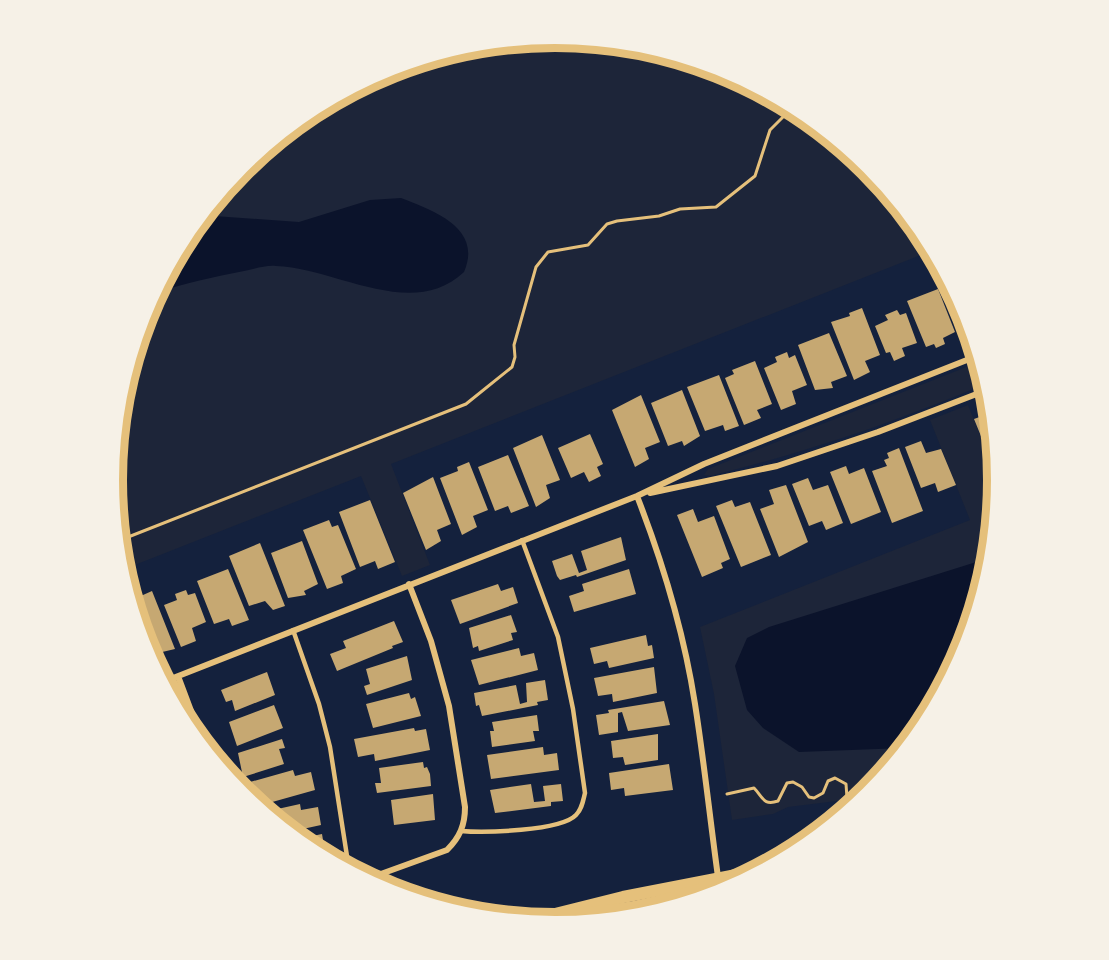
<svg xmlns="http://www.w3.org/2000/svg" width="1109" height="960" font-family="Manrope,sans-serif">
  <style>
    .green { fill: #1d2539 }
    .water { fill: #0b132b }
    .building { fill: #c6a872 }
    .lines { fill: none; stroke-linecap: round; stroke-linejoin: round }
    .path { stroke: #e5c07b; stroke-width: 3 }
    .service { stroke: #e5c07b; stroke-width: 4.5 }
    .minor { stroke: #e5c07b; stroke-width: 6 }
    .secondary { stroke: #e5c07b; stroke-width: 12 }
    .rim { fill: none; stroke: #e5c07b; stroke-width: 8 }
  </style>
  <rect width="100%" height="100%" fill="#14213d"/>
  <path class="green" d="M554 38C583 40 613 41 641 46 751 67 878 151 931 251L391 464 430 565 402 576 361 476 122 570 112 480 121 393 146 310 187 234 242 167 309 112 385 71 469 46Z
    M979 362 985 384C896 422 804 453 710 476L704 475 708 469Z
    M968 405 997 478 988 567 963 650 922 726 861 798 788 807 773 814 732 820 714 694 700 627 970 520 930 420Z"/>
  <path class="water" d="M401 198C434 211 483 228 464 272 412 321 336 268 276 266 266 265 254 269 244 271 214 277 185 283 155 293L187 234 199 220 214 216 299 222 370 200Z
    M989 558 963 650 922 726 904 748 799 752 763 728 747 710 735 666 747 638 769 627Z"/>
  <path class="building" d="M945 277 963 311 971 335 964 337 941 279Z
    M938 289 955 332 943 338 945 344 936 348 934 344 926 347 907 301Z
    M862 308 880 355 865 361 870 372 854 380 831 322 850 316 849 313Z
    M897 310 900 315 906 313 917 343 902 348 905 356 894 361 890 352 886 353 875 326 888 320 885 315Z
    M829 333 847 376 831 382 833 388 815 390 798 345Z
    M787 352 789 358 795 355 807 385 792 391 796 404 781 410 764 368 777 362 775 357Z
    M755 361 772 404 757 410 761 418 744 425 725 378 734 374 732 370Z
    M719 375 739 426 725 431 723 425 705 431 687 387Z
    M682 390 700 436 684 446 682 441 668 446 651 403Z
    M641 395 660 442 645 448 649 459 635 467 612 410Z
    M989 410 990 414 996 473 974 419 985 415 984 412Z
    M590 434 603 464 597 467 601 476 589 482 584 472 571 478 558 448Z
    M542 435 560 480 546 485 550 498 536 507 513 448Z
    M921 441 926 453 941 449 956 485 938 492 935 483 921 488 905 447Z
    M899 448 923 511 892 523 872 471 887 466 884 460 889 458 887 453Z
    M508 455 529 506 511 513 508 506 495 511 478 467Z
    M469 462 488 510 473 516 477 527 462 535 440 478 458 471 457 467Z
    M846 466 849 474 864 468 881 512 851 524 830 472Z
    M433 477 451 524 437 530 441 541 426 550 403 493Z
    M808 478 813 490 828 485 843 523 826 530 822 521 809 526 792 484Z
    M786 485 808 542 779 557 760 509 774 504 769 490Z
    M370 500 395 562 378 569 375 561 360 567 339 512Z
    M732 500 735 507 750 502 771 555 741 567 716 506Z
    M693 509 698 522 714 516 730 559 721 563 723 568 702 577 677 515Z
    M329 520 332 527 338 525 356 569 341 576 343 583 327 589 303 530Z
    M621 537 626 560 577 577 576 575 560 580 557 576 552 561 572 554 579 573 587 570 581 551Z
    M302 541 318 584 304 591 306 595 288 598 271 553Z
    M260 543 285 606 273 610 265 601 249 606 229 556Z
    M228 569 249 620 232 626 229 619 214 624 197 581Z
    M629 569 636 594 574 612 569 596 584 591 582 584Z
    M498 584 501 591 513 587 518 603 460 624 451 600Z
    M186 590 188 595 195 593 206 622 192 628 196 641 181 647 164 605 177 600 175 594Z
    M152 591 175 649 158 653 154 642 145 646 130 598 134 599Z
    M511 615 517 632 511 633 513 640 479 651 478 646 473 648 469 628Z
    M394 621 403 642 392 646 393 648 337 671 330 654 346 648 343 641Z
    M646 635 648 646 652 645 654 658 609 668 607 661 594 664 590 648Z
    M519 648 521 656 534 653 538 670 479 685 471 660Z
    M407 656 412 680 367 695 364 686 370 684 366 669Z
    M654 667 657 693 613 702 612 694 598 696 594 678Z
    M267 672 275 695 235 711 232 700 226 702 221 690Z
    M545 680 548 700 537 702 538 705 482 716 479 705 476 706 474 693 516 685 520 704 527 702 526 683Z
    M409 693 411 699 415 697 421 716 373 728 366 704Z
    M664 701 670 725 628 731 622 712 618 713V732L599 735 596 715 609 713 608 710Z
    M274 705 283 728 237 746 229 722Z
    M537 715 539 731H533L535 741 492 747 490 731H494L492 722Z
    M414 728 415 731 426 729 430 750 375 761 374 754 358 757 354 739Z
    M658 734V760L625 765 623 757 613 758 611 741Z
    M282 739 285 748 279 749 284 764 243 777 238 753Z
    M543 747 544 755 557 753 559 770 491 779 487 755Z
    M423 762 424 768 427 767 430 774 431 786 377 793 375 783H381L379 768Z
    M669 764 673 790 625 796 624 788 611 790 609 773Z
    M293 770 295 776 311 772 315 790 258 806 256 799H249L246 788 251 787 250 782Z
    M531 784 534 802 545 801 543 786 561 784 563 801 551 802V806L495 813 490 790Z
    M433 794 435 820 394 825 391 800Z
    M300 804 301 810 318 807 321 825 289 832 264 812Z
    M322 834 325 852 319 853 298 839Z"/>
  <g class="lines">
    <path class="path" d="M118 541 466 404 512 367 515 357 514 345 536 267 548 252 588 245 607 224 617 221 659 216 680 209 716 207 755 176 770 130 792 108
      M727 794 754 788C763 797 763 806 778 801L787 783 793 782 802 787 809 797 814 798 823 793 828 781 835 778 846 784 847 798"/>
    <path class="service" d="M293 630 319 704 330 747 349 869
      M461 831C483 833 561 831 576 815 582 809 583 801 585 793L573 709 558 637 522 540"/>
    <path class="minor" d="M650 493 777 466 878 432 987 390
      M637 496C663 563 684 633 695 704 704 761 710 819 718 877
      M178 676 205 748
      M163 682 637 496 704 464 977 356
      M367 879 447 850C460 837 465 825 465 807L449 706 431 641 409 584"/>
    <path class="secondary" d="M531 920 623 897 757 871"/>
  </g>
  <path d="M0 0H1109V960H0ZM123 480a432 432 0 1 1 864 0a432 432 0 1 1-864 0Z" fill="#f6f1e7" fill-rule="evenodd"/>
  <path class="rim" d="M123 480a432 432 0 1 1 864 0a432 432 0 1 1-864 0Z"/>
</svg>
